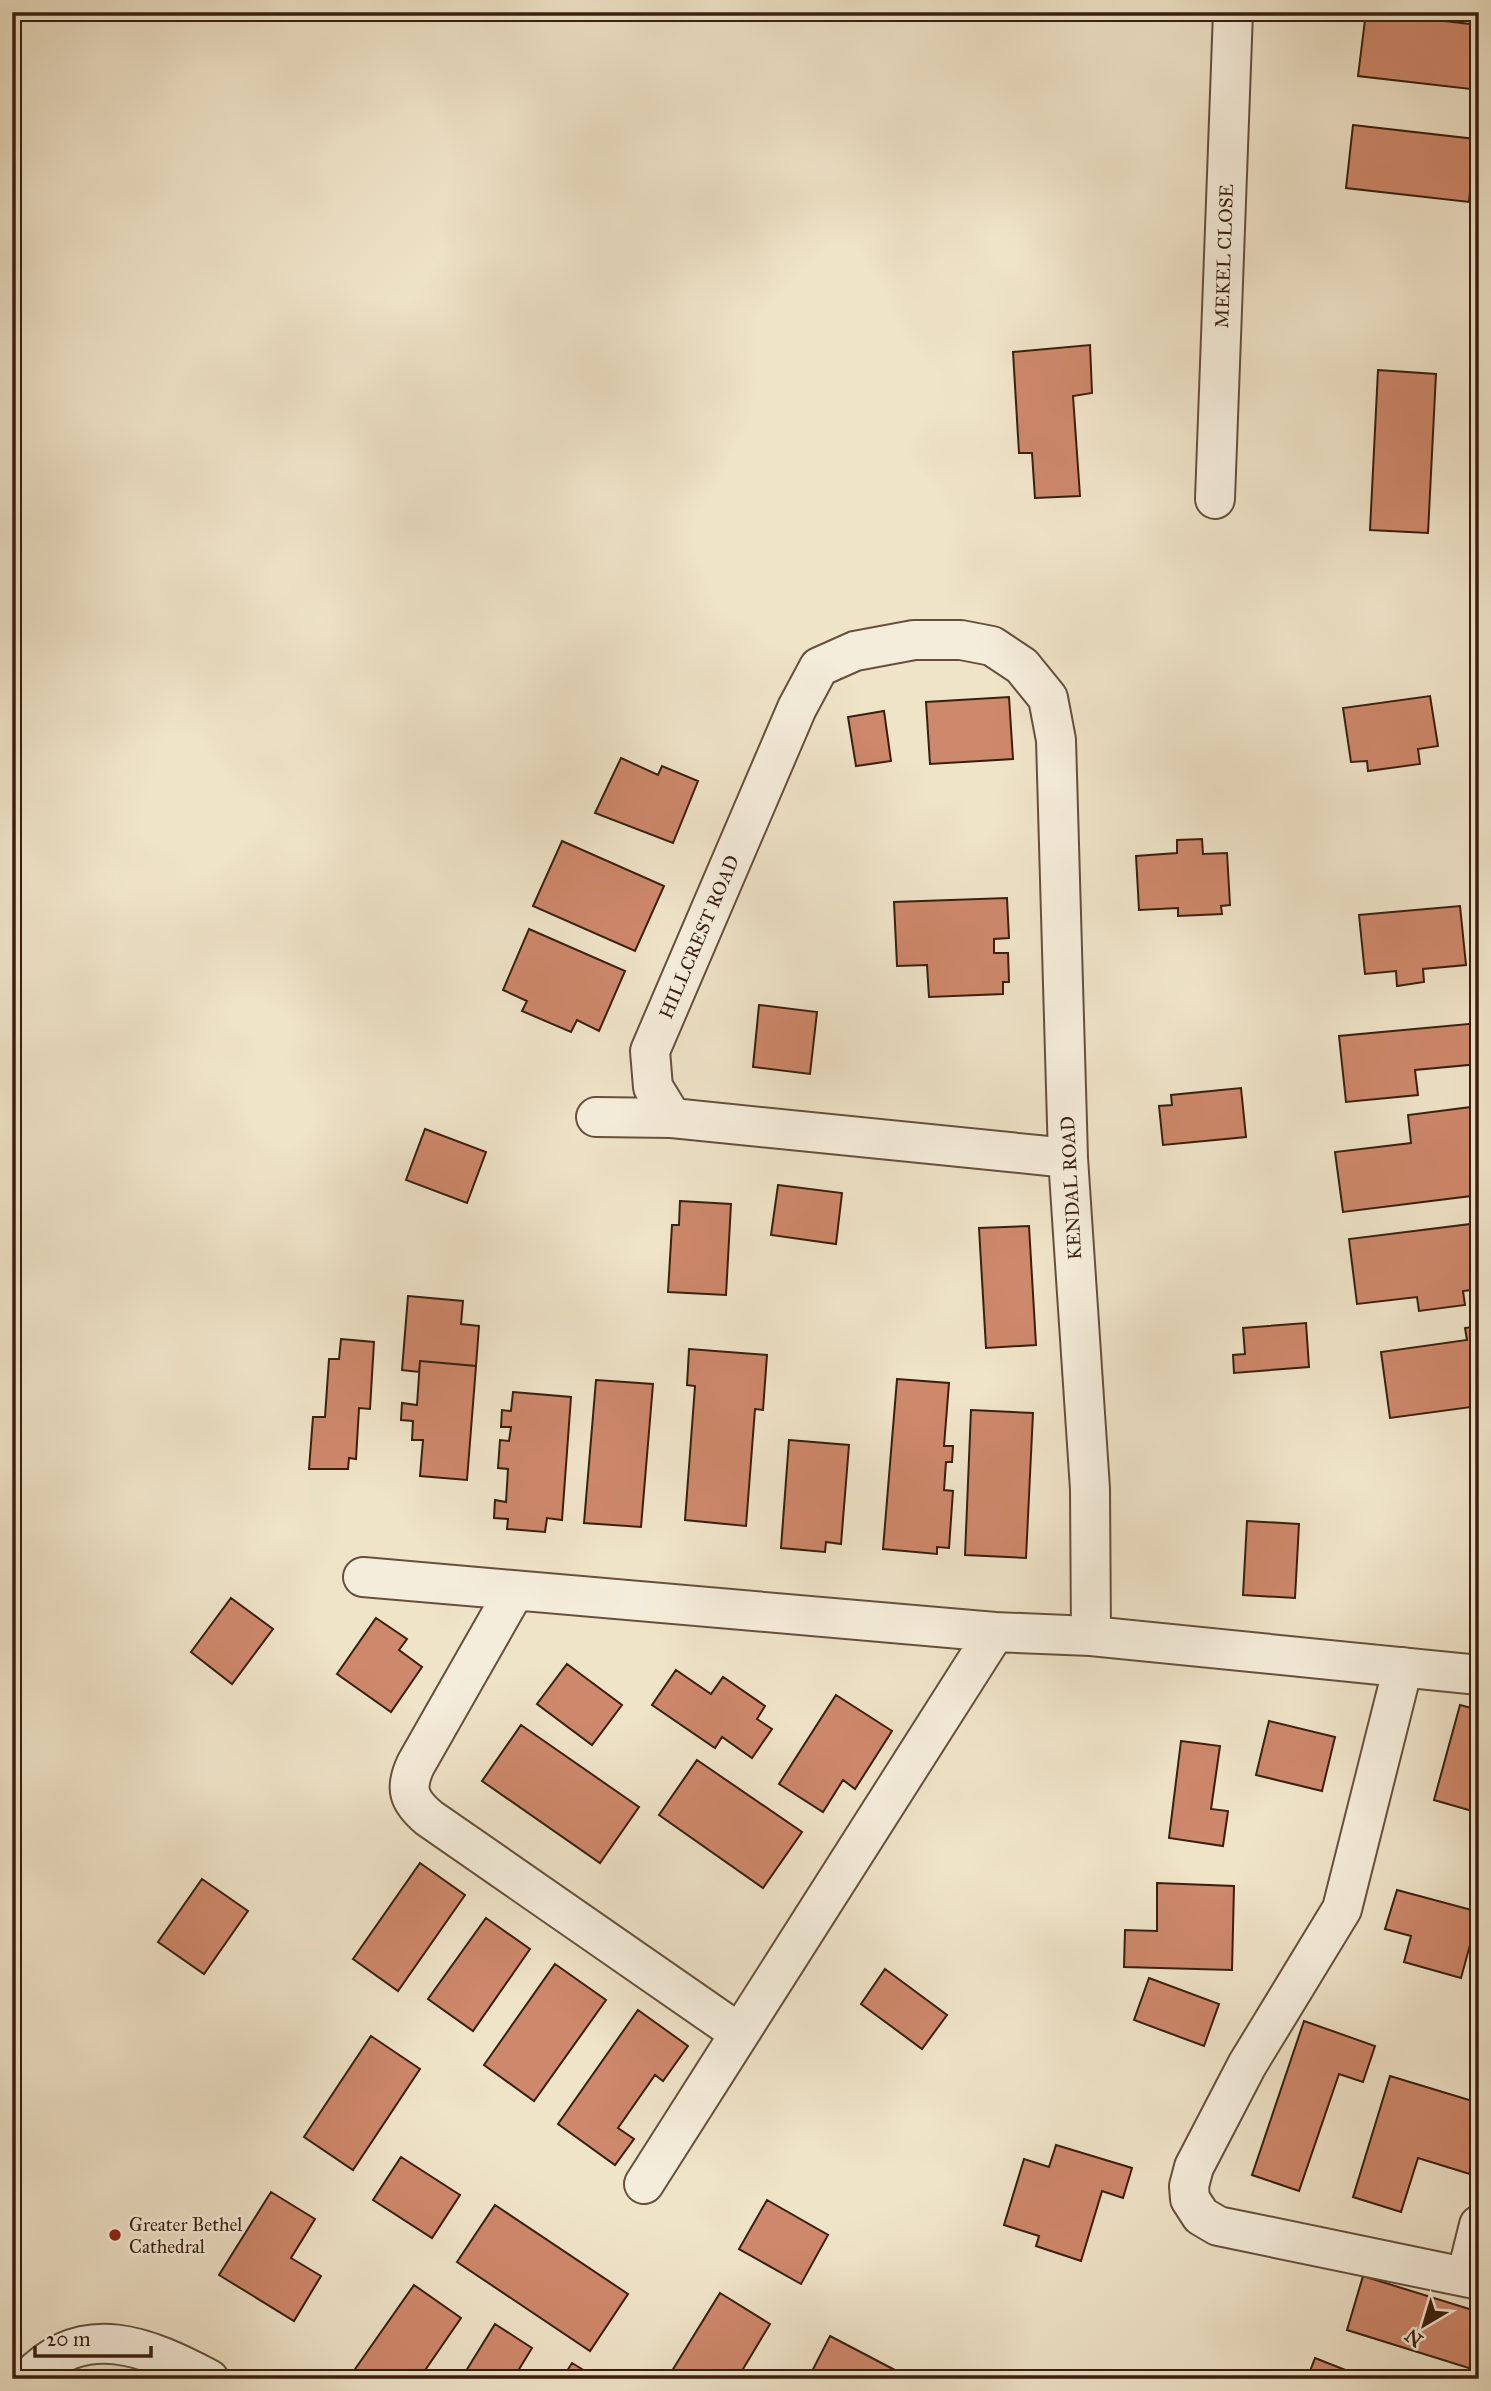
<svg xmlns="http://www.w3.org/2000/svg" width="1491" height="2391" font-family="'IM FELL Great Primer',serif">
  <style>
    .building { fill: #ce886b; stroke: #391f0e; stroke-width: 2 }
    .lines { fill: none; stroke-linecap: round; stroke-linejoin: round }
    .minor-casing { stroke: #66503c; stroke-width: 42 }
    .minor { stroke: #f5eddb; stroke-width: 38 }
    .poi-dot { fill: #8f2418; stroke: #f5eddb; stroke-width: 2.5 }
    .labels { text-anchor: middle; dominant-baseline: central; stroke-width: 5; stroke-linejoin: round; paint-order: stroke }
    .street-label { font-size: 19px; fill: #391f0e; stroke: #f5eddb }
    .poi-label { font-size: 19px; fill: #391f0e; stroke: #f5eddb; text-anchor: start }
  </style>
  <rect width="100%" height="100%" fill="#efe3c8"/>
  <filter id="stains"><feTurbulence type="fractalNoise" baseFrequency=".00286" numOctaves="4"/><feColorMatrix values="0 0 0 0 .2 0 0 0 0 .09 0 0 0 0 .02 0 0 0 .5 -.17"/></filter>
  <radialGradient id="worn" r=".72"><stop offset=".6" stop-color="#630" stop-opacity="0"/><stop offset="1" stop-color="#630" stop-opacity=".3"/></radialGradient>
  <path class="building" d="M1366 12 1479 25V90L1358 76Z
    M1353 125 1475 139 1469 202 1346 188Z
    M1090 345 1092 393 1073 396 1080 496 1035 498 1032 453H1019L1013 352Z
    M1378 370 1436 374 1428 533 1370 530Z
    M1430 696 1438 746 1418 749 1420 764 1368 771 1367 761 1351 762 1343 708Z
    M1009 697 1013 759 930 764 926 702Z
    M884 711 891 761 856 766 848 717Z
    M621 758 658 775 662 766 698 781 673 843 595 813Z
    M1202 839 1203 854 1227 853 1230 905 1221 906 1222 914 1178 916V908L1139 910 1136 856 1177 853V840Z
    M562 841 664 886 635 951 533 906Z
    M1007 898 1009 938 994 939V953H1008L1009 982H1003V994L929 997 927 965 897 966 894 902Z
    M1460 906 1466 965 1423 969 1424 982 1397 986 1396 971 1365 974 1359 915Z
    M529 929 625 971 599 1031 577 1020 571 1032 522 1011 527 1001 503 990Z
    M759 1005 817 1012 810 1074 753 1067Z
    M1479 1023V1064L1415 1070 1418 1095 1346 1102 1339 1036Z
    M1241 1088 1246 1137 1163 1145 1159 1106 1172 1105 1171 1095Z
    M1479 1106V1195L1343 1212 1335 1152 1411 1143 1408 1115Z
    M425 1129 486 1152 467 1203 406 1180Z
    M778 1185 842 1193 836 1244 771 1235Z
    M680 1201 731 1204 726 1295 668 1292 672 1225H679Z
    M1479 1223V1289L1463 1291 1465 1305 1419 1311 1417 1297 1357 1304 1349 1239Z
    M1029 1226 1036 1345 986 1348 979 1228Z
    M408 1296 463 1301 461 1324 479 1326 476 1366 420 1361 419 1372 402 1370Z
    M1306 1323 1309 1367 1234 1373 1233 1355 1245 1354 1243 1328Z
    M1479 1326V1406L1390 1418 1381 1352 1467 1340 1465 1328Z
    M341 1339 374 1342 370 1409 359 1408 356 1459 349 1458 348 1469H309L313 1417H325L329 1359H339Z
    M689 1349 767 1355 763 1410 755 1409 746 1526 685 1520 695 1386 687 1385Z
    M420 1361 476 1366 467 1480 420 1476 423 1440H412L413 1421 401 1420 402 1403 417 1405Z
    M897 1379 949 1383 944 1446H953L952 1462H946L944 1490 953 1491 949 1548 937 1547V1554L883 1549Z
    M596 1380 653 1384 641 1527 584 1523Z
    M513 1392 571 1397 562 1520 547 1518 545 1532 507 1529 508 1519 494 1518 495 1500 506 1502 508 1469 498 1468 500 1440 509 1441 511 1427H501L502 1410 511 1411Z
    M971 1410 1033 1413 1026 1558 965 1555Z
    M789 1440 849 1445 841 1544 826 1542 825 1552 781 1548Z
    M1247 1521 1299 1524 1295 1598 1243 1595Z
    M231 1598 273 1629 232 1684 191 1652Z
    M376 1618 407 1639 399 1650 422 1667 391 1712 337 1674Z
    M567 1664 622 1705 592 1745 537 1704Z
    M676 1670 711 1694 723 1677 765 1706 757 1719 772 1729 752 1758 722 1737 715 1748 652 1705Z
    M836 1695 892 1731 855 1789 843 1780 823 1812 779 1784Z
    M1460 1705 1479 1710V1813L1434 1800Z
    M1269 1721 1335 1737 1322 1791 1256 1775Z
    M521 1725 639 1807 600 1863 482 1781Z
    M1181 1741 1220 1746 1211 1809 1228 1811 1223 1846 1169 1838Z
    M697 1760 802 1832 763 1888 659 1815Z
    M420 1863 465 1895 398 1991 353 1959Z
    M202 1879 248 1911 204 1974 158 1942Z
    M1157 1883 1234 1886 1232 1970 1124 1967 1125 1930 1157 1931Z
    M1397 1890 1479 1912 1461 1978 1404 1962 1411 1936 1385 1929Z
    M486 1918 530 1949 473 2031 428 1999Z
    M555 1964 606 2000 534 2101 484 2065Z
    M885 1969 947 2015 922 2049 861 2004Z
    M1149 1978 1219 2004 1204 2046 1134 2020Z
    M638 2010 688 2046 663 2081 655 2075 618 2128 634 2139 615 2165 558 2124Z
    M1304 2021 1375 2046 1363 2082 1339 2074 1299 2191 1252 2175Z
    M371 2036 420 2069 353 2170 304 2137Z
    M1390 2076 1479 2103V2158L1473 2175 1418 2158 1401 2212 1353 2197Z
    M1056 2145 1132 2168 1123 2198 1102 2191 1081 2261 1036 2246 1039 2236 1004 2225 1024 2159 1049 2167Z
    M401 2157 460 2195 432 2238 373 2200Z
    M271 2192 315 2219 291 2258 321 2276 294 2321 219 2275Z
    M767 2200 828 2235 801 2284 739 2249Z
    M495 2205 628 2294 590 2351 457 2262Z
    M1363 2276 1479 2312V2345L1472 2369 1347 2330Z
    M414 2285 461 2318 419 2379H363L353 2372Z
    M720 2293 770 2324 737 2379H667Z
    M495 2324 532 2348 513 2379H461Z
    M830 2336 912 2379H808Z
    M1315 2358 1368 2379H1307Z
    M572 2363 598 2379H562Z"/>
  <g class="lines">
    <g class="minor-casing">
      <path id="minor" d="M1215 499 1233 12
        M596 1117 672 1118
        M1068 1158 672 1118 653 1087 650 1051 797 708 819 667 855 651 914 640H961L992 646 1022 666 1048 698 1056 740 1068 1158 1090 1489 1091 1636
        M363 1577 995 1632 1091 1636 1479 1675
        M514 1592 416 1764C404 1789 409 1801 429 1818L739 2033
        M1403 1667 1342 1909 1247 2065 1194 2167 1189 2186 1190 2199 1201 2216 1218 2226 1479 2280
        M644 2184 995 1632
        M1466 2277 1479 2225
        M28 2379C84 2319 148 2347 209 2379"/>
    </g>
    <use href="#minor" class="minor"/>
  </g>
  <circle class="poi-dot" cx="115" cy="2235" r="7"/>
  <g class="labels">
    <g class="street-label">
      <text transform="translate(1224 256) rotate(-88)">MEKEL CLOSE</text>
      <text transform="translate(699 937) rotate(-67)">HILLCREST ROAD</text>
      <text transform="translate(1071 1188) rotate(-93)">KENDAL ROAD</text>
    </g>
    <g class="poi-label">
      <text x="129" y="2224">Greater Bethel<tspan x="129" dy="22">Cathedral</tspan></text>
    </g>
  </g>
  <rect width="1491" height="2391" fill="none" stroke="#efe3c8" stroke-width="42"/>
  <rect x="14" y="14" width="1463" height="2363" fill="none" stroke="#391f0e" stroke-width="3.5"/>
  <rect x="21" y="21" width="1449" height="2349" fill="none" stroke="#391f0e" stroke-width="2"/>
  <g transform="translate(1424 2325) rotate(218)" stroke="#f5eddb" stroke-width="5" paint-order="stroke">
  <path d="M0-5L12 26L0 18L-12 26Z" fill="#391f0e"/>
  <text y="-10" font-size="19" font-weight="bold" text-anchor="middle" fill="#391f0e">N</text>
  </g>
  <path d="M35 2346v10h116v-10" fill="none" stroke="#391f0e" stroke-width="3.5"/>
  <text x="46" y="2346" font-size="21" fill="#391f0e" stroke="#f5eddb" stroke-width="5" paint-order="stroke">20 m</text>
  <rect width="100%" height="100%" filter="url(#stains)"/>
  <rect width="100%" height="100%" fill="url(#worn)"/>
</svg>
